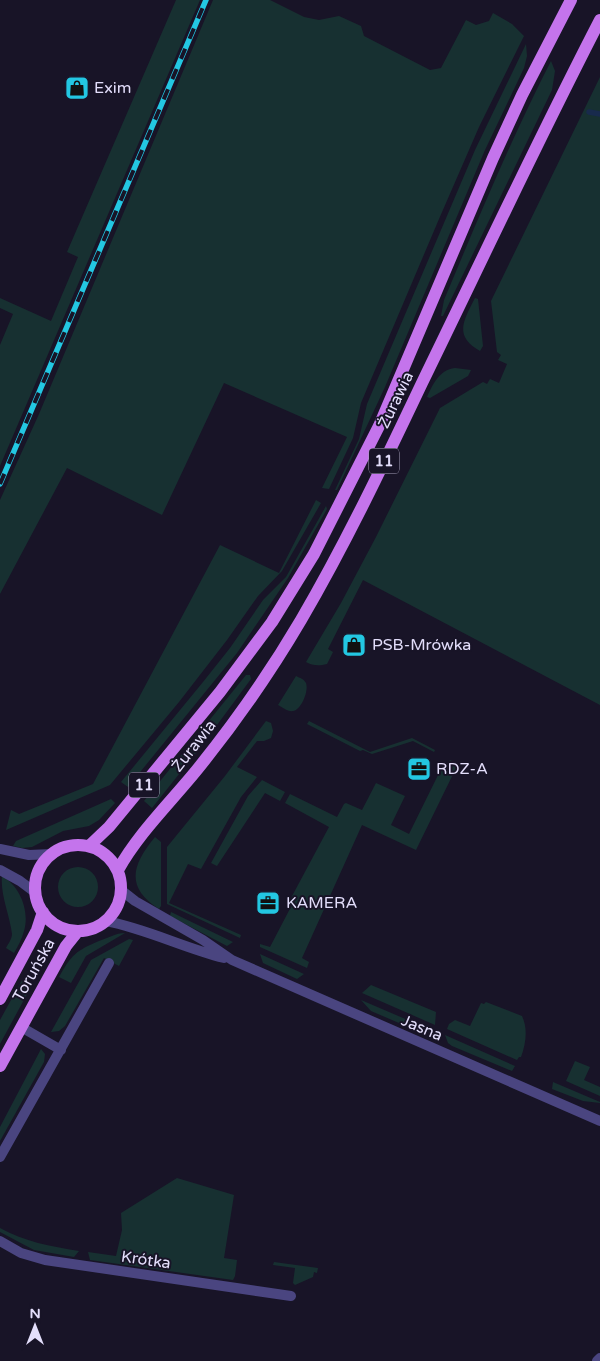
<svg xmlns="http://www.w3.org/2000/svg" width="600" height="1361" font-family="'Varela Round',sans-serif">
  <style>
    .green { fill: #173031 }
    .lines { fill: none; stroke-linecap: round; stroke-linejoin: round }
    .stream { stroke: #182a4c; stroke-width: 5.5 }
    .minor { stroke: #4a4580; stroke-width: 10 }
    .tertiary { stroke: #4a4580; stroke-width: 10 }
    .primary { stroke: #c474ec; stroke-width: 12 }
    .rail-casing { stroke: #23c7e2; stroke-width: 5.5 }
    .rail { stroke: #181427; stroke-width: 4; stroke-dasharray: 11; stroke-linecap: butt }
    .labels { text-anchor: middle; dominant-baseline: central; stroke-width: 4; stroke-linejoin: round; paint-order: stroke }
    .shield { fill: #181427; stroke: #a6a1bb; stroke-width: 1 }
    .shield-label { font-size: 15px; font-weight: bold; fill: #e3defb }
    .poi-label { font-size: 16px; fill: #e3defb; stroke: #181427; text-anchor: start }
    .street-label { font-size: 16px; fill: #e3defb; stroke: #181427 }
  </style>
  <rect width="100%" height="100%" fill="#181427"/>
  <path class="green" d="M176 0H200L0 466V345L13 314 0 308V298L51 321 78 257 67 252Z
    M213 0H270L304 17 319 20 339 16 361 26 364 36 430 70 441 68 466 20 476 25 489 21 493 13 512 24 524 36 479 127 439 219 361 403 353 438 329 489 322 488 347 437 224 383 162 515 67 468 0 594V500L39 414Z
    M526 44 527 56 524 68 485 150 385 387 337 490H335L359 439 367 404 475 150Z
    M551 61 555 71 552 90 443 316H441L444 300C478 219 511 139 551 61Z
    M600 77V705L363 580 328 649 333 652 327 664C319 666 313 666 306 662L341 603 376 537 440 408 483 382 487 384 490 379 499 383 507 364 498 360 501 355 497 352 491 301Z
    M475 298 478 299 483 346 480 351C453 336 464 320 475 298Z
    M455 368 471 370 468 376 430 398 427 397C433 384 439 370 455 368Z
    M316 500 321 503 282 571 258 596 227 640 179 702 110 785 6 830 11 810 19 814 93 784 220 545 279 573Z
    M326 506 327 509 288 578 237 653 128 787 121 782 203 682 230 648 263 600 286 577Z
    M246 675H250L251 679 203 744 152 808 144 801Z
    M296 676C300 678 304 679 306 683 309 691 301 710 293 711 288 712 282 707 278 705Z
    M266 721 271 723 273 731 271 738 264 741H257L237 767 257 777 241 797 201 869 188 864 169 903 241 935 240 938 167 904V847L225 776Z
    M309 721 370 752 412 738 435 750 434 752 413 741 372 754 363 750 360 751 307 724Z
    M450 760 458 764 416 850 362 825 302 958 309 962 307 968 260 947V944L270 947 294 901 291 898 329 827 285 803 290 794 337 817 344 804 346 803 362 810 376 783 405 796 391 825 409 834 441 769 444 768Z
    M262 780 285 792 280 801 265 793 217 866 211 863 248 796Z
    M111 799 115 803 99 820 89 826 63 831 32 847 22 848 13 846 16 841Z
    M155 837 161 842V906L159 909C125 887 132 865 155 837Z
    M58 887a20 20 0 1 1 40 0a20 20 0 1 1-40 0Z
    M2 876C20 886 30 911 24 931 22 939 18 946 14 953L6 948C8 944 12 939 12 934 10 916 0 894 2 876Z
    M171 912 233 942 227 946 170 916Z
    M125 933 86 956 71 983 59 977C72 954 76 951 99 941 108 938 116 933 125 933Z
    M129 939 133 940 119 966 104 958 65 1026 59 1031 51 1032 91 960Z
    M260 954 304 974 297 979 263 963Z
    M22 980 32 985 0 1044V1020Z
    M371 985 436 1012 435 1025 362 993Z
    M361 1000 431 1030 428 1032H420L371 1011Z
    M486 1002 522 1016C528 1029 526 1043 521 1057H519L517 1060 447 1029 449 1024 455 1020 470 1026 481 1003 484 1004Z
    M445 1035 515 1066 512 1071 452 1046 448 1043Z
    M41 1049 45 1054 44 1062 0 1141V1127Z
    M575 1061 590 1067 584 1080 600 1087V1096L566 1081Z
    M553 1082 600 1102V1103L583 1101 552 1089Z
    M177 1178 234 1195 224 1258 237 1260 235 1276 233 1280 90 1260 88 1252 116 1256 122 1230 121 1213Z
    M0 1228C25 1242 50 1246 79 1251L74 1257 34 1250 0 1232Z
    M274 1262 318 1268 317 1273 314 1272 313 1277 295 1285 293 1283 295 1268 273 1265Z"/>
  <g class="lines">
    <path class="stream" d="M589 112 600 114"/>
    <path class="minor" d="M0 849 29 855 52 854
      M0 870 20 881 36 893
      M21 1027 61 1050
      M0 1157 109 963
      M0 1241 21 1253 45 1260 291 1296
      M597 1361 600 1358"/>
    <path class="tertiary" d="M121 890 135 901 203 940 232 960 600 1121
      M106 921C147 929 184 948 224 958"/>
    <path class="primary" d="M35 888a43 43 0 1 1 86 0a43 43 0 1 1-86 0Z
      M89 846 109 827 220 692 272 622 314 554 379 426 493 158 522 95 571 0
      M118 870C139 832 173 800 200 766 237 720 271 671 301 620 346 543 384 463 422 383 481 262 538 140 600 20
      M0 999 37 930 43 912
      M0 1066 66 946 78 931"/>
    <g class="rail-casing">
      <path id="rail" d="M0 484 206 0"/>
    </g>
    <use href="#rail" class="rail"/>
  </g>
  <defs>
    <g id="shop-square" transform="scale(1.25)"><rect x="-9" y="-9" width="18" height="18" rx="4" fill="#23c7e2" stroke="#181427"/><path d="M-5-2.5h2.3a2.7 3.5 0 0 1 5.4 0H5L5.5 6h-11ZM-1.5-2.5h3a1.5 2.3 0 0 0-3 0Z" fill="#111"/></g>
    <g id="office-square" transform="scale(1.25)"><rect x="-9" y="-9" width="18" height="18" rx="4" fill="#23c7e2" stroke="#181427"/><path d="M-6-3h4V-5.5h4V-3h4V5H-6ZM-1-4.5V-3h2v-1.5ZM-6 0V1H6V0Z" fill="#111"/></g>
  </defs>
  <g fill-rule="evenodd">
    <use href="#shop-square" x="77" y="88"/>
    <use href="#shop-square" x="354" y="645"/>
    <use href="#office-square" x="419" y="769"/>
    <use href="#office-square" x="268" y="903"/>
  </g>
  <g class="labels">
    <g class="shield">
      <rect x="369" y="448.5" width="30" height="25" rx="4"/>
      <rect x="129" y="772.5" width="30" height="25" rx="4"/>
    </g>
    <g class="shield-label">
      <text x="384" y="461">11</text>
      <text x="144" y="785">11</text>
    </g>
    <g class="poi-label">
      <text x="94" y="88">Exim</text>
      <text x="372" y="645">PSB-Mrówka</text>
      <text x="436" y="769">RDZ-A</text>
      <text x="286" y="903">KAMERA</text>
    </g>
    <g class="street-label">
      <text transform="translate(396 400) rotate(-64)">Żurawia</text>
      <text transform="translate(194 746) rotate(-52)">Żurawia</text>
      <text transform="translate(34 970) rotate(-61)">Toruńska</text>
      <text transform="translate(422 1028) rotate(23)">Jasna</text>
      <text transform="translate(146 1260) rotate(8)">Krótka</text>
    </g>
  </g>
  <g transform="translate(35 1326)" stroke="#181427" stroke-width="4" paint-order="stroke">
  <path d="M0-4L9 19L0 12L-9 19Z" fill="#e3defb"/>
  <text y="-8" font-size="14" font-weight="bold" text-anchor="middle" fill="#e3defb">N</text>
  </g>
</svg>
